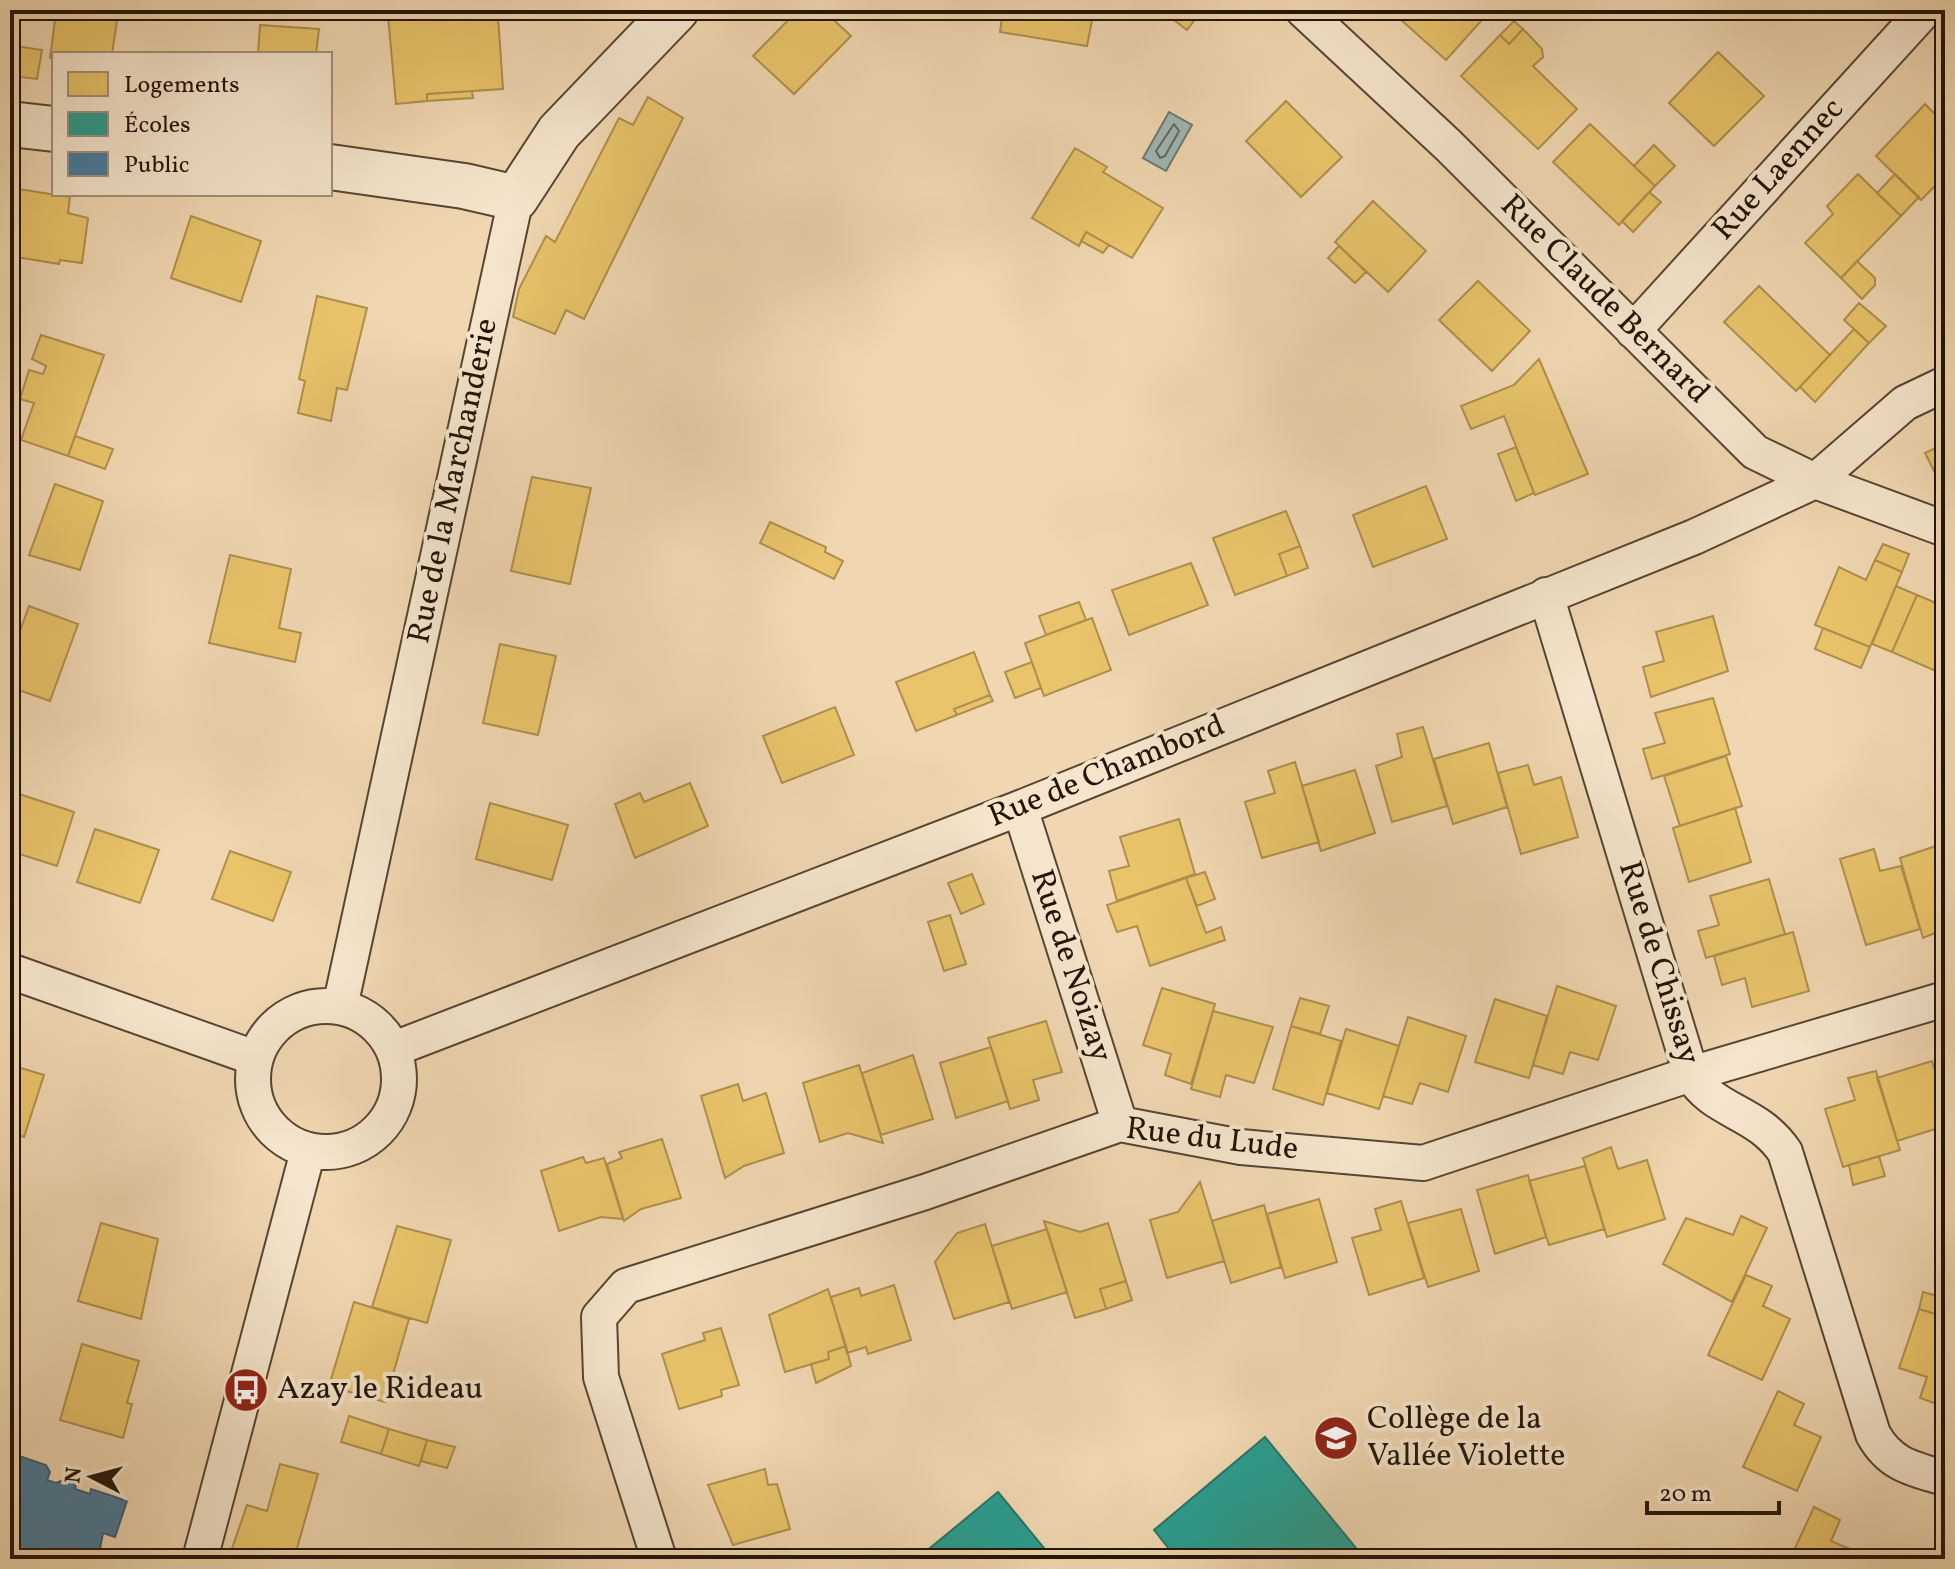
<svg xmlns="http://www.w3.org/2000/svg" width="1955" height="1569" font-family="Vollkorn,serif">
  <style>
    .water { fill: #9eb7b5; stroke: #6d7670; stroke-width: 2 }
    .homes { fill: #e9c46a; stroke: #ae8f4d; stroke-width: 2 }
    .schools { fill: #2a9d8f; stroke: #287467; stroke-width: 2 }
    .public { fill: #457b9d; stroke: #3b5c71; stroke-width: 2 }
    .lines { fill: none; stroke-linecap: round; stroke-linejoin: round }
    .shore { stroke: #60665f; stroke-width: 2 }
    .minor-casing { stroke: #564533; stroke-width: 38 }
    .tertiary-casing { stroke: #564533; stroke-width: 48 }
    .minor { stroke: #f5e5cc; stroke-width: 34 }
    .tertiary { stroke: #f5e5cc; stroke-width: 44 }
    .labels { text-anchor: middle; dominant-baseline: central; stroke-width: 8; stroke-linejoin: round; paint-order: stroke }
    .street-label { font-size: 32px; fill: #231409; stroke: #f5e5cc }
    .poi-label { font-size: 32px; fill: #231409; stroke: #f5e5cc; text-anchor: start }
  </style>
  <rect width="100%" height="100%" fill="#f0d7b1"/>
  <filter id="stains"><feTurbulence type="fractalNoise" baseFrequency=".0025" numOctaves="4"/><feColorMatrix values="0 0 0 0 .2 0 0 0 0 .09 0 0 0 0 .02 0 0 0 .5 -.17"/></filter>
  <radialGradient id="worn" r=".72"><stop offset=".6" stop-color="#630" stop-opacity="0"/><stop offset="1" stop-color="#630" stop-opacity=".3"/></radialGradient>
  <path class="water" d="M1169 112 1192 125 1166 171 1143 158Z"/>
  <path class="homes" d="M77 10H126L125 20H117L112 54H54V59L50 58 56 12 77 15Z
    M465 10 466 19 498 17 503 89 427 94V101L396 104 388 16Z
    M798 10H823L851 36 794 94 753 56Z
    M1003 10H1094L1087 46 1000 32Z
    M1161 10H1202L1187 30Z
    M1390 10H1468L1481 21 1446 60Z
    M1514 21 1523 29 1509 44 1500 35Z
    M260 25 319 29 316 54H258Z
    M1523 29 1542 49 1543 57 1533 66 1577 109 1538 149 1461 76 1500 35 1509 44Z
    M16 46 42 50 37 79 12 76Z
    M1718 52 1764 96 1714 146 1669 103Z
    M472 91 473 98 427 101V94Z
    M648 97 683 118 584 319 566 310 555 334 513 317 519 289 546 236 555 242 619 118 633 125Z
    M1286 101 1342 157 1301 197 1246 141Z
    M1925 104 1945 124V176L1921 200 1876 156Z
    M1590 124 1655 186 1619 225 1553 162Z
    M1654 145 1675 166 1655 186 1634 166Z
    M1075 148 1107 167 1103 172 1163 208 1132 258 1086 232 1079 246 1032 218Z
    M1858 174 1901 216 1841 278 1805 243 1833 214 1827 206Z
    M1895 174 1919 197 1901 216 1877 193Z
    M12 188 70 197 68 213 88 218 82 263 60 260 59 264 10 256Z
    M1649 192 1661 202 1633 232 1622 221Z
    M1373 201 1426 251 1388 292 1335 242Z
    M191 216 261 241 241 302 171 278Z
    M1086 232 1109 245 1103 253 1081 241Z
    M1339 246 1366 272 1355 283 1328 258Z
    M1857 261 1875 278V285L1862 299 1841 278Z
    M1478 281 1530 331 1492 371 1439 320Z
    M1759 286 1830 355 1796 391 1724 322Z
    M317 296 367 308 347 390 337 388 331 421 298 413 305 381 299 379Z
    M1859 303 1886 326 1869 343 1844 320Z
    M1854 329 1869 343 1815 402 1800 387Z
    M41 335 104 355 68 456 21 440 34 403 20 399 29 370 43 374 46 366 32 359Z
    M1539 359 1588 474 1535 495 1504 416 1471 429 1461 406 1514 385Z
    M75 436 113 449 105 469 68 456Z
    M1944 444 1945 485 1942 487 1925 453Z
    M1516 447 1534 493 1516 501 1498 454Z
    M532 477 591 488 570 584 511 571Z
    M55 484 103 501 80 570 29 555Z
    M1426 486 1447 539 1373 567 1353 515Z
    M1286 511 1300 546 1279 554 1287 576 1235 595 1213 538Z
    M770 522 826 547 825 552 843 561 834 579 760 543Z
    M1883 544 1909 554 1902 572 1875 560Z
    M1300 546 1308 568 1287 576 1279 554Z
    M230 555 291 569 279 628 301 633 295 662 209 643Z
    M1875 560 1902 572 1870 647 1815 625 1839 567 1866 580Z
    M1191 563 1208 605 1129 635 1112 590Z
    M1896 586 1917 595 1892 652 1872 644Z
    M1917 595 1943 606 1945 602V675L1892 652Z
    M1079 602 1086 620 1046 635 1039 616Z
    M29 606 78 624 50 701 10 687V659Z
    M1713 616 1728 671 1651 697 1643 667 1664 661 1656 632Z
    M1092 618 1111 670 1044 696 1025 643Z
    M1823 628 1870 647 1861 668 1815 649Z
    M500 644 556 656 538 735 483 723Z
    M974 652 990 695 954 709 957 715 916 731 896 682Z
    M1032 662 1041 688 1015 698 1005 672Z
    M990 695 993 701 957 715 954 709Z
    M1713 698 1730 754 1652 779 1643 749 1665 743 1655 713Z
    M835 707 854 755 782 783 763 736Z
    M1423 727 1447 806 1392 822 1376 766 1402 757 1397 734Z
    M1489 743 1507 807 1453 824 1434 759Z
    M1726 756 1742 806 1680 826 1664 776Z
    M1295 762 1319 842 1262 858 1245 802 1275 793 1268 771Z
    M1528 765 1534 785 1561 777 1578 837 1521 854 1498 773Z
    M1355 770 1375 833 1321 851 1302 786Z
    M690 783 708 826 635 858 615 804 640 793 644 802Z
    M10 791 74 812 57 866 10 851Z
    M490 803 568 825 552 880 476 859Z
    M1735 808 1751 862 1689 882 1673 828Z
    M1179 819 1195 874 1117 901 1109 871 1129 866 1120 837Z
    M95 829 159 850 140 903 77 882Z
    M1945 843V929L1923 938 1900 858Z
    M1874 849 1880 871 1901 866 1920 929 1866 945 1840 859Z
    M230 851 291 872 273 921 212 899Z
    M1205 872 1215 899 1197 906 1186 878Z
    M972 874 984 904 961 914 948 883Z
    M1186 878 1206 933 1221 927 1225 940 1150 966 1137 926 1117 932 1107 905Z
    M1769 879 1785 934 1706 958 1698 931 1719 925 1710 896Z
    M950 915 966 964 944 971 928 922Z
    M1793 932 1809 991 1752 1007 1745 978 1722 985 1714 956Z
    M1557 986 1616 1006 1598 1060 1570 1052 1563 1074 1533 1065Z
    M1162 988 1215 1004 1191 1084 1165 1075 1171 1054 1143 1045Z
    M1300 998 1329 1006 1320 1034 1291 1026Z
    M1495 999 1547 1016 1529 1078 1475 1062Z
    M1213 1011 1273 1027 1254 1083 1226 1075 1220 1097 1191 1089Z
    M1408 1017 1466 1036 1448 1092 1420 1083 1412 1104 1383 1096Z
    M1046 1021 1062 1072 1033 1080 1039 1100 1010 1109 988 1038Z
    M1291 1026 1341 1041 1323 1105 1273 1089Z
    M1346 1029 1399 1046 1379 1109 1327 1093Z
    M991 1047 1008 1101 956 1118 940 1063Z
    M913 1055 933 1119 881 1135 862 1073Z
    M1932 1061 1945 1103V1126L1897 1141 1877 1078Z
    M11 1065 44 1075 24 1137 10 1133Z
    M859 1065 883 1143 848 1133 820 1142 803 1083Z
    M1945 1065V1103L1934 1068Z
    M1876 1071 1900 1150 1843 1167 1825 1109 1855 1100 1848 1078Z
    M738 1084 743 1101 766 1093 784 1153 744 1166 725 1178 701 1096Z
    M662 1139 681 1198 641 1209 624 1221 607 1164 622 1158 619 1152Z
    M1611 1147 1618 1169 1647 1160 1665 1219 1607 1237 1583 1158Z
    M1879 1156 1885 1176 1853 1185 1849 1165Z
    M583 1157 586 1163 604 1158 623 1219 601 1217 559 1231 541 1171Z
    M1585 1166 1604 1229 1549 1245 1529 1181Z
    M1528 1175 1546 1237 1495 1254 1477 1190Z
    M1200 1182 1224 1261 1167 1278 1150 1220 1178 1212Z
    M1319 1199 1337 1262 1285 1278 1267 1214Z
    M1401 1201 1424 1278 1369 1295 1352 1238 1381 1230 1375 1209Z
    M1264 1205 1281 1267 1231 1283 1212 1221Z
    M1461 1209 1479 1271 1428 1287 1408 1223Z
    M1741 1216 1767 1228 1732 1302 1663 1264 1686 1218 1733 1235Z
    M1044 1221 1080 1232 1108 1223 1126 1281 1100 1289 1106 1309 1075 1318Z
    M101 1223 158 1239 141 1319 78 1301Z
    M985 1224 1009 1302 954 1319 935 1262 957 1233Z
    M397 1226 451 1240 427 1323 372 1307Z
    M1047 1229 1067 1292 1012 1309 992 1246Z
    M1746 1275 1772 1286 1763 1306 1790 1319 1762 1380 1708 1355Z
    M1126 1281 1132 1300 1106 1309 1100 1289Z
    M894 1285 911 1340 868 1354 866 1347 847 1353 831 1297 859 1288 861 1296Z
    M828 1289 846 1346 828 1352 829 1359 785 1372 769 1315Z
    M1923 1292 1945 1298V1317L1919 1309Z
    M354 1302 409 1319 385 1402 329 1386Z
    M1919 1309 1945 1317V1407L1920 1398 1927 1377 1899 1368Z
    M721 1328 739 1385 721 1390 722 1396 679 1409 662 1354 705 1340 703 1333Z
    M82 1344 139 1361 127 1403 132 1404 123 1438 60 1420Z
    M846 1346 851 1366 816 1383 811 1364 829 1359 828 1352Z
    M1778 1391 1804 1404 1794 1425 1821 1437 1797 1491 1743 1467Z
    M349 1416 389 1429 381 1454 341 1442Z
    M389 1429 427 1440 419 1466 381 1454Z
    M427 1440 455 1447 447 1468 421 1461Z
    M280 1464 318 1474 294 1559 229 1557 247 1505 267 1511Z
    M765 1469 768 1485 777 1484 790 1529 733 1545 708 1485Z
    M1814 1507 1840 1520 1831 1541 1857 1552 1854 1559H1790Z"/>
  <path class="schools" d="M1265 1437 1365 1559H1177L1154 1530Z
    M998 1492 1053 1559H928L924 1553Z"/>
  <path class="public" d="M10 1453 46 1465 50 1472 47 1480 56 1483 69 1478 76 1485 75 1489 90 1494 91 1489 127 1501 115 1537 103 1533 98 1559H10Z"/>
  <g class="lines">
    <path class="shore" d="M1174 124 1179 131 1165 156 1160 158 1156 151Z"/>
    <g class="minor-casing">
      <path id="minor" d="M1303 10 1448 145 1755 452 1815 481 1945 529
        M1633 331 1925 10
        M1546 595 1691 1074C1713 1113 1757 1110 1785 1152L1873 1434C1890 1465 1913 1469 1945 1478
        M1020 808 1120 1124
        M10 971 255 1058
        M253 1079a73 73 0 1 1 146 0a73 73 0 1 1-146 0Z
        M340 1007 516 198
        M394 1049 1020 808 1694 537 1815 481 1905 403 1945 384
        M200 1559 308 1151
        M659 1559 601 1377 599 1317 626 1286 925 1192 1120 1124 1241 1147 1423 1163 1691 1074 1945 999"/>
    </g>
    <g class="tertiary-casing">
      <path id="tertiary" d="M10 124 54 129
        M330 167 464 186 516 198 559 132 676 10"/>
    </g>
    <use href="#minor" class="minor"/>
    <use href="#tertiary" class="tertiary"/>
  </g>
  <defs>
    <g id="bus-disc" transform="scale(2.3)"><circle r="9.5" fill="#8f2418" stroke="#f5e5cc"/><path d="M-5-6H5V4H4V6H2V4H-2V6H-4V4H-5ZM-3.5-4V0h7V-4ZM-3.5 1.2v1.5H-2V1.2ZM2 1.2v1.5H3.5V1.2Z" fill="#fff"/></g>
    <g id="school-disc" transform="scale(2.3)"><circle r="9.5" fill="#8f2418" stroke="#f5e5cc"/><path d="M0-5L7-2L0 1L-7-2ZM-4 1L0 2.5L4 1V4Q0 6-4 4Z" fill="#fff"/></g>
  </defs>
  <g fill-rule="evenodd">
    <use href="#bus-disc" x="246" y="1390"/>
    <use href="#school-disc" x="1336" y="1438"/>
  </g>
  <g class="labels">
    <g class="street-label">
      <text transform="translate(1779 170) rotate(-48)">Rue Laennec</text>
      <text transform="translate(1604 300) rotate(45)">Rue Claude Bernard</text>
      <text transform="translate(454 481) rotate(-78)">Rue de la Marchanderie</text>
      <text transform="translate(1107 772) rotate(-22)">Rue de Chambord</text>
      <text transform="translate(1658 963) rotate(73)">Rue de Chissay</text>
      <text transform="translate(1070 966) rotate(72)">Rue de Noizay</text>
      <text transform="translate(1212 1140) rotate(7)">Rue du Lude</text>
    </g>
    <g class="poi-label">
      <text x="277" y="1390">Azay le Rideau</text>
      <text x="1367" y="1420">Collège de la<tspan x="1367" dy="37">Vallée Violette</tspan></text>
    </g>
  </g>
  <rect width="1955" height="1569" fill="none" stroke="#f0d7b1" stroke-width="40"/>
  <rect x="12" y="12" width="1931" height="1545" fill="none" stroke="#231409" stroke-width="4"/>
  <rect x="20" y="20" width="1915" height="1529" fill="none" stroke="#231409" stroke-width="2"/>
  <rect x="52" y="52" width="280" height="144" fill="#f5e5cc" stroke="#a1917e" stroke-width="2"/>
  <rect x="68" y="72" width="40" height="24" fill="#e9c46a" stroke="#a1917e" stroke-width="2"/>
  <text x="124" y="92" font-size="24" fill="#231409">Logements</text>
  <rect x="68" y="112" width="40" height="24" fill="#2a9d8f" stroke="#a1917e" stroke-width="2"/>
  <text x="124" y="132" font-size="24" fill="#231409">Écoles</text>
  <rect x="68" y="152" width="40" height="24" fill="#457b9d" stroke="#a1917e" stroke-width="2"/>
  <text x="124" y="172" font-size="24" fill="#231409">Public</text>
  <g transform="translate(92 1477) rotate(276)" stroke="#f5e5cc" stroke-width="6" paint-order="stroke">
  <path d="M0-6L14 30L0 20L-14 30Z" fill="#231409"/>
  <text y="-12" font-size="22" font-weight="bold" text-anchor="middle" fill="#231409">N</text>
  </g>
  <path d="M1647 1501v12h132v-12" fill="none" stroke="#231409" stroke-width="4"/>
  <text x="1659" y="1501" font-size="24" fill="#231409" stroke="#f5e5cc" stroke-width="6" paint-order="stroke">20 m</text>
  <rect width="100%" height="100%" filter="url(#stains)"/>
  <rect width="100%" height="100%" fill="url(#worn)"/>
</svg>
